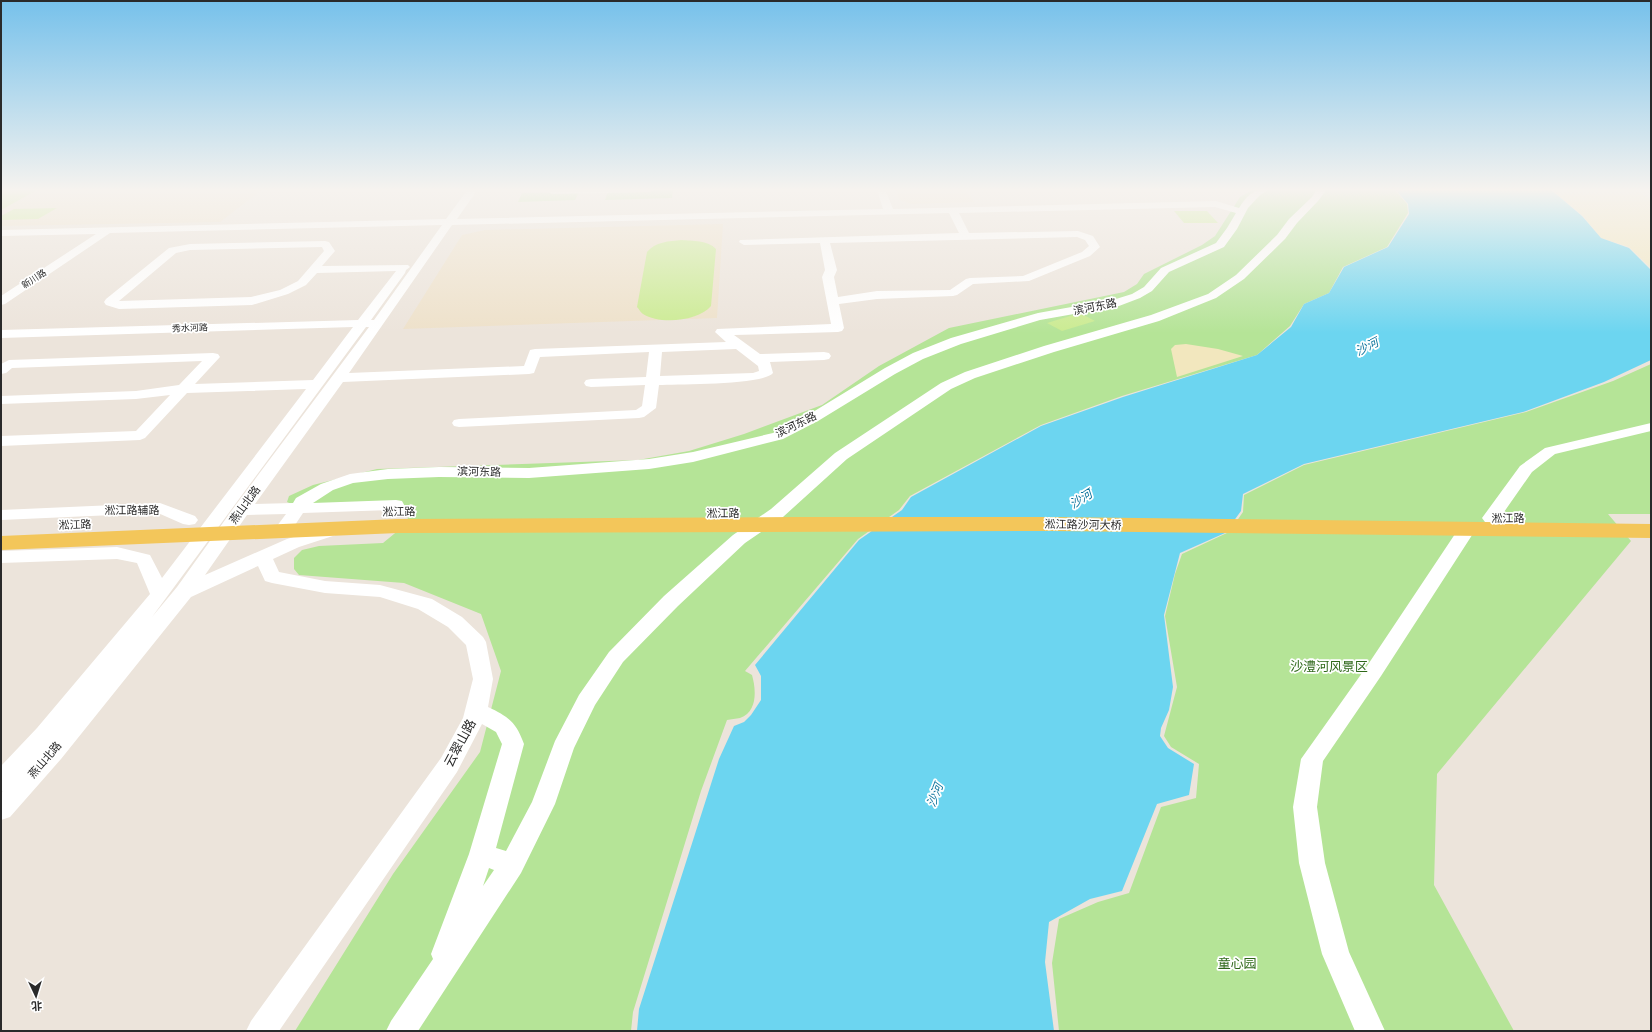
<svg xmlns="http://www.w3.org/2000/svg" width="1652" height="1032" font-family="'Work Sans','Noto Sans SC',sans-serif">
  <style>
    .education { fill: #eee1ca }
    .green { fill: #b5e497 }
    .sand { fill: #f2e7be }
    .pitch { fill: #cbeb92 }
    .water { fill: #6cd5f0 }
    .lines { fill: none; stroke-linecap: round; stroke-linejoin: round }
    .minor { fill: #fff; fill-rule: evenodd }
    .major { fill: #f3c65a; fill-rule: evenodd }
    .labels { text-anchor: middle; dominant-baseline: central; stroke-width: 3.5; stroke-linejoin: round; paint-order: stroke }
    .far-street-label { font-size: 9px; fill: #2a2a2a; stroke: #fff }
    .street-label { font-size: 11px; fill: #2a2a2a; stroke: #fff }
    .water-label { font-size: 12px; font-style: italic; fill: #0b739c; stroke: #fff }
    .near-park-label { font-size: 13px; fill: #2e6819; stroke: #fff }
    .near-street-label { font-size: 13px; fill: #2a2a2a; stroke: #fff }
  </style>
  <rect width="100%" height="100%" fill="#ece4db"/>
  <path class="education" d="M1 189H263L220 222 1 226Z
    M895 189H965L974 202 912 204 899 200Z
    M723 224 717 318 403 329 462 235 485 230Z"/>
  <path class="green" d="M1254 189H1394L1407 204 1408 213 1387 247 1343 267 1329 293 1304 304 1290 326 1257 355 1122 396 1041 425 910 496 899 510 858 539 745 671 752 675C756 689 758 712 740 718 736 719 731 719 727 720L701 791 633 1012 631 1031H295L393 874 480 752 501 671 481 614 404 583 299 575 294 569V558L302 550 319 546 383 543 400 529 417 506 310 512 287 502 289 496 313 485 377 469 638 460 689 451 744 434 822 405 879 366 949 328 1124 292 1137 284 1144 274 1202 245 1215 236 1240 197Z
    M673 190 672 198 605 200 608 191Z
    M579 192 575 200 518 202 522 193Z
    M1651 364V514H1608L1631 541 1437 774 1434 885 1514 1031H1059L1052 963 1059 919 1098 902 1129 893 1161 807 1196 798 1199 764 1171 747 1164 736 1177 687 1165 616 1175 574 1182 554 1229 532 1243 512 1244 495 1304 465 1526 412 1613 381Z"/>
  <path class="sand" d="M1551 189H1633L1651 199V268L1629 247 1601 238 1583 216Z
    M1186 344 1218 349 1243 356 1177 377 1171 349 1175 345Z"/>
  <path class="pitch" d="M1 189H39L1 210Z
    M57 208 38 219 1 220V216L14 209Z
    M1174 211H1207L1218 223H1184Z
    M682 240C692 241 708 240 716 249L711 306C699 321 660 325 643 314 641 313 639 309 637 307L647 252C655 242 669 241 682 240Z
    M1080 313 1095 321 1062 331 1047 323Z"/>
  <path class="water" d="M1395 189H1550L1582 216 1601 238 1629 248 1651 270V360L1604 382 1523 412 1304 464 1243 494 1241 511 1225 533 1180 553 1164 615 1173 687 1169 710 1161 728 1160 736 1168 748 1194 764 1189 795 1157 804 1122 891 1090 899 1049 922 1045 962 1054 1031H637L639 1009 719 759 734 726 744 722 751 715 761 700V676L755 665 859 540 902 510 911 497 1041 426 1123 397 1257 355 1291 327 1304 304 1329 293 1344 267 1388 247 1409 214 1408 204Z"/>
  <g class="lines">
    <path class="minor" d="M468 189H478L457 219 883 209 877 189H885L893 209 1216 201 1239 208C1247 195 1254 188 1270 189L1260 195 1248 208 1237 229 1224 247 1169 272 1152 291 1140 298 1119 306 1040 320 961 344 923 359 895 374 818 421 783 439 693 462 649 469 529 478 439 477 388 479 353 483 333 490 313 503 396 500 402 501 408 512 406 516 400 517 394 516 391 510 303 513 289 534 283 535 277 534 274 530 286 514 247 515 205 575 287 539 333 525 339 526 342 530 339 534 299 547 273 559 279 572 325 581 380 585 432 599 462 617 483 637 486 642 493 679 488 707C509 717 516 722 524 744L496 848 506 851 532 802 555 741 579 695 609 652 664 596 733 535 771 509 835 453 941 383 965 372 1044 346 1151 315 1208 294 1236 275 1277 235 1289 219 1312 197 1317 189H1327L1318 201 1297 223 1285 239 1244 279 1216 298 1159 321 1054 352 975 378 951 389 847 459 783 517 745 543 678 606 623 662 595 705 574 748 555 804 521 873 418 1031H386L391 1021 433 959 431 954 469 854 502 744 496 732 482 724 457 772 279 1031H246L251 1021 441 758 463 718 473 679 466 645 448 627 418 609 380 597 325 593 272 583 265 581 258 566 191 597 61 759 10 817 1 820V793L3 791 1 792V766L37 728 150 594 137 563 117 559 1 563V551L117 547 150 555 162 578 306 389 187 393 145 438 140 440 1 446V436L136 431 170 395 136 399 1 404V396L136 391 179 385 202 361 12 368 6 373 1 374V364L9 360 213 353 218 354 220 357 195 384 313 380 353 327 1 338V330L358 320 396 271 317 273 306 285 288 294 252 305 119 309 106 305 104 302 106 299 169 248 190 244 325 241 329 242 335 251 322 266 408 265 410 267 406 270 405 273 371 320H374L442 225 110 233 5 304 1 305V296L96 234 1 236V230L446 219ZM1215 207 1236 213 1227 228 1216 243 1161 268 1144 287 1132 294 1116 299 1038 313 951 338 913 353 885 368 808 415 773 433 693 452 649 459 529 468 439 467 388 469 350 474 321 484 296 498 293 503 255 504 343 382 529 374 534 373 540 357 649 352 646 377 591 379 586 380 584 383 586 386 591 387 645 385 642 406 636 410 459 419 454 420 452 423 454 426 459 427 639 418 644 417 656 408 659 385C677 384 764 385 773 373L770 362 824 360 829 359 831 356 829 353 824 352 760 354 734 335 838 332 842 331 844 328 839 304 877 299 953 296 957 295 973 284 1029 281 1090 256 1100 247 1093 236 1078 231 969 233 959 213ZM949 213 959 233 740 240 739 242 744 245 820 243 825 270 822 277 831 324 717 329 715 332 726 342 535 349 530 350 524 366 349 373 452 225ZM1077 237 1085 240 1089 246 1082 252 1023 276 970 278 966 279 950 290 877 291 838 297 834 277 837 270 830 243ZM322 247 324 251 298 281 280 290 251 297 119 301 176 253 190 250ZM366 327H369L235 506 177 587 152 617ZM736 349 758 366 759 371 753 373 660 376 662 352ZM489 868 494 870 483 886Z
      M549 189H655L650 192 552 194 547 191Z
      M1651 423V431L1555 454 1532 472 1497 522 1491 523 1485 522 1482 518 1520 466 1545 448Z
      M160 503 195 516 198 520 195 524 189 525 183 524 158 513 1 520V510Z
      M1467 524 1473 525 1476 529 1381 676 1323 761 1317 807 1325 863 1349 952 1385 1031H1355L1322 954 1299 863 1293 807 1301 759 1367 666 1461 525Z"/>
    <path class="major" d="M796 517H1051L1651 524V538L1051 531 398 533 1 550V536L398 519Z"/>
  </g>
  <linearGradient id="sky" x2="0" y2="1"><stop stop-color="#76c1eb"/><stop offset="0.57" stop-color="#f6f3ef"/><stop offset="1" stop-color="#f6f3ef" stop-opacity="0"/></linearGradient>
  <rect width="1652" height="333" fill="url(#sky)"/>
  <g class="labels">
    <g class="far-street-label">
      <text transform="translate(34 279) rotate(-33)">新川路</text>
      <text transform="translate(190 328) rotate(-2)">秀水河路</text>
    </g>
    <g class="street-label">
      <text transform="translate(1095 307) rotate(-11)">滨河东路</text>
      <text transform="translate(796 425) rotate(-26)">滨河东路</text>
      <text transform="translate(479 472) rotate(1)">滨河东路</text>
      <text transform="translate(245 505) rotate(-54)">燕山北路</text>
      <text x="132" y="510">淞江路辅路</text>
      <text transform="translate(399 512) rotate(-1)">淞江路</text>
      <text x="723" y="513">淞江路</text>
      <text x="1508" y="518">淞江路</text>
      <text transform="translate(75 525) rotate(-2)">淞江路</text>
      <text transform="translate(1083 525) rotate(1)">淞江路沙河大桥</text>
      <text transform="translate(45 760) rotate(-49)">燕山北路</text>
    </g>
    <g class="water-label">
      <text transform="translate(1367 347) rotate(-27)">沙河</text>
      <text transform="translate(1081 499) rotate(-32)">沙河</text>
      <text transform="translate(935 795) rotate(-69)">沙河</text>
    </g>
    <g class="near-park-label">
      <text x="1329" y="666">沙澧河风景区</text>
      <text x="1237" y="963">童心园</text>
    </g>
    <g class="near-street-label">
      <text transform="translate(460 743) rotate(-62)">云翠山路</text>
    </g>
  </g>
  <rect width="1652" height="1032" fill="none" stroke="#2a2a2a" stroke-width="4"/>
  <g transform="translate(36 996) rotate(176)" stroke="#ffffff" stroke-width="3" paint-order="stroke">
  <path d="M0-3L7 15L0 10L-7 15Z" fill="#2a2a2a"/>
  <text y="-6" font-size="11" font-weight="bold" text-anchor="middle" fill="#2a2a2a">北</text>
  </g>
</svg>
